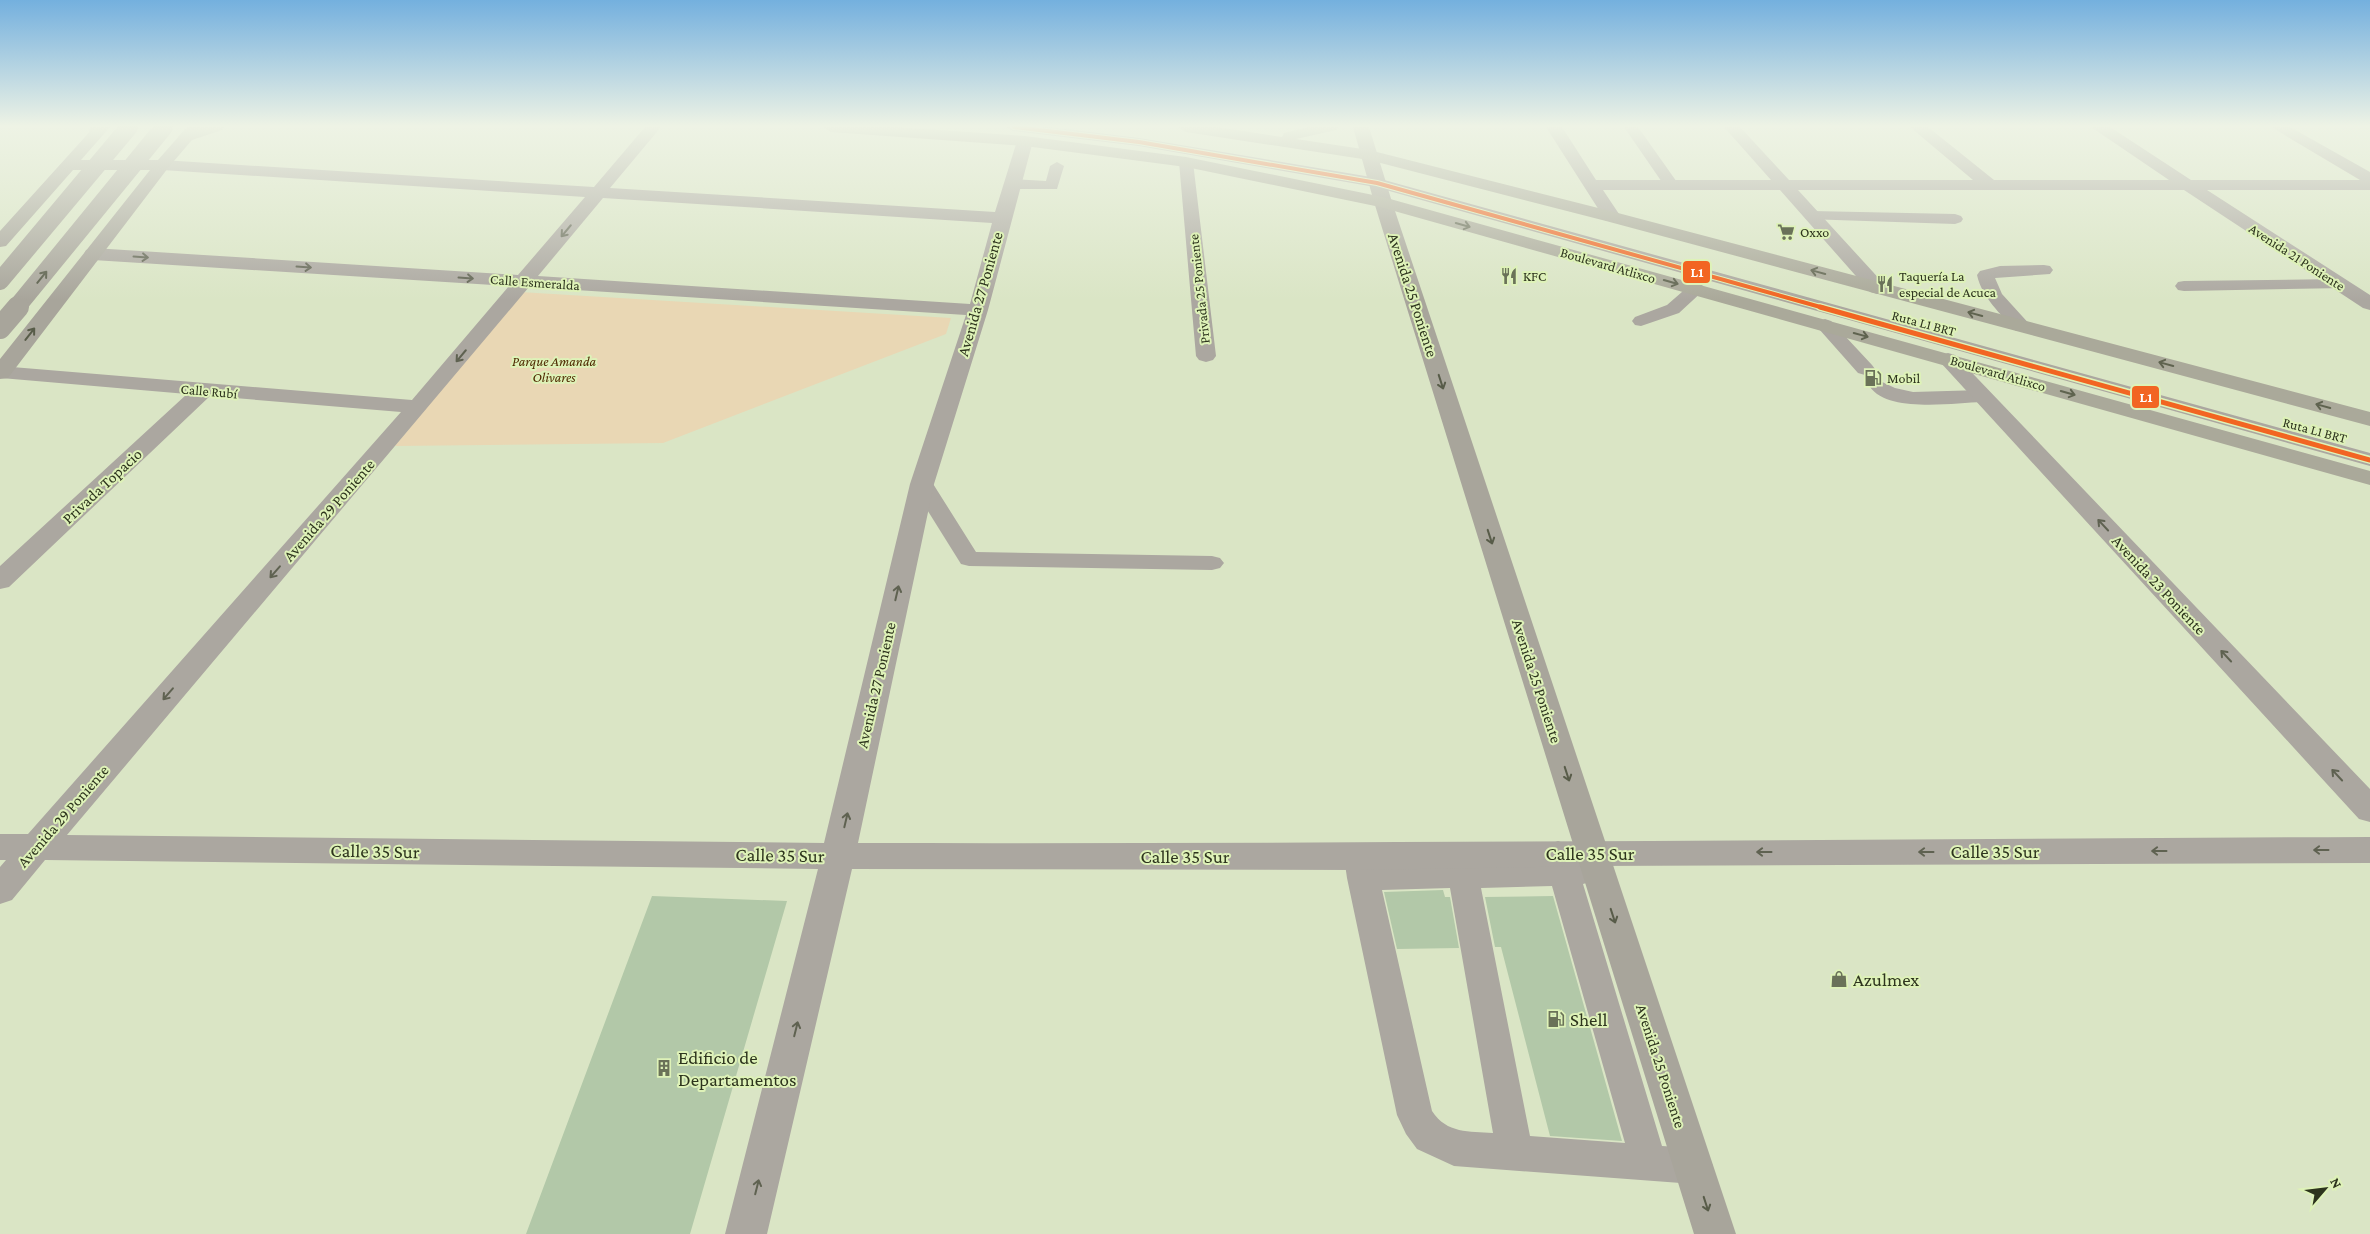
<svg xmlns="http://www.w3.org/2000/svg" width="2370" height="1234" font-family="'Crimson Pro',serif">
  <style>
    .green { fill: #e9d7b4 }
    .building { fill: #b2c8a8 }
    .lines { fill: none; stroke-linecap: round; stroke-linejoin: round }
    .lane { fill: #aba7a0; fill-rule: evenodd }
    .street { fill: #aba7a0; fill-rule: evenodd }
    .secondary { fill: #a8a59b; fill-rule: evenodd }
    .primary { fill: #aaa99a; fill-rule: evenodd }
    .secondary-bridge-far1 { stroke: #a8a59b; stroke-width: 18 }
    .secondary-bridge { stroke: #a8a59b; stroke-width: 22 }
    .bus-1-far1-casing { stroke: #def2b8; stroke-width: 6 }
    .bus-1-casing { stroke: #def2b8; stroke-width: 8 }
    .bus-1-far1 { stroke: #f26522; stroke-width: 4 }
    .bus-1 { stroke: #f26522; stroke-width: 5 }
    .oneway { stroke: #5f634f }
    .oneway2 { stroke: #5f6251 }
    .oneway3 { stroke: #585c49 }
    .labels { text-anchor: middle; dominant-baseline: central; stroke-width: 4; stroke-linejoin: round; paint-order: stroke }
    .far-poi-label { font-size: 14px; fill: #2d341d; stroke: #def2b8; text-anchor: start }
    .far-street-label { font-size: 14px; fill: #2d341d; stroke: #def2b8 }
    .far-park-label { font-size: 14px; font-style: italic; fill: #4e2900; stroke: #def2b8 }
    .street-label { font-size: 16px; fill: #2d341d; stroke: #def2b8 }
    .near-street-label { font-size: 19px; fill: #2d341d; stroke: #def2b8 }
    .near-poi-label { font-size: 19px; fill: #2d341d; stroke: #def2b8; text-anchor: start }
    .line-badge { stroke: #def2b8; stroke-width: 2 }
    .badge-label { font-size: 14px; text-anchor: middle; font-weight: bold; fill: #fff }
  </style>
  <rect width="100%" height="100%" fill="#dae5c5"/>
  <path class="green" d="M520 292 951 318 946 334 663 443 395 446Z"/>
  <path class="building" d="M1443 890 1445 897H1450L1459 948 1397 949 1384 892Z
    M652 896 787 901 690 1234H526Z
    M1553 896 1622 1141 1550 1136 1501 947H1495L1485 897Z"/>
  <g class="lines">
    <path class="lane" d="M1006 127H1049L1139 138 1377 178 2370 453V466L1375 187 1139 146 1013 131Z
      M1624 127H1638L1679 185 1676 188H1666Z
      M1186 158 1193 162 1216 356 1213 360 1206 362 1199 360 1196 356 1179 162Z
      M1057 162 1064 166 1057 189H1012L1004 184 1012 179 1046 181 1050 166Z
      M1812 211 1955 214 1961 216 1963 219 1961 222 1955 224 1806 219 1804 216 1806 213Z
      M2044 265 2050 266 2053 270 2050 274 1995 278 2002 294 2032 327 2030 331H2016C2001 314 1982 298 1977 275L1980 271 2000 266Z
      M2339 279 2345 280 2348 284 2345 288 2184 291 2178 290 2175 286 2178 282 2184 281Z
      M1696 284 1702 285 1705 289 1679 313 1641 326 1635 325 1632 321 1635 317 1667 305 1690 285Z
      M1825 319 1831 321 1872 365 1875 369 1872 373 1865 375 1858 373 1819 329 1816 325 1819 321Z
      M1880 381 1895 388 1913 392 1982 390 1989 392 1992 396 1989 400 1982 402C1954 403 1888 413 1870 387L1873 383Z
      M922 477 930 479 976 552 1212 556 1220 558 1224 563 1220 568 1212 570 969 566 961 564 911 484 914 479Z
      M1558 841 1569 845 1576 861 1590 864 1594 873 1590 882 1583 884 1662 1146 1694 1148 1707 1153 1713 1166 1707 1179 1694 1184 1454 1166 1417 1149 1406 1134 1397 1115 1347 878 1344 857 1348 849 1359 845 1370 849 1376 865 1444 864 1442 854 1446 846 1457 842 1468 846 1475 863 1545 862 1543 853 1547 845ZM1552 886 1625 1143 1530 1136 1481 888ZM1450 888 1493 1133C1469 1131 1447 1134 1432 1111L1382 890Z"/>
    <path class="street" d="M645 127H661L610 188 995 212 1017 141 1019 138H1031L1033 141 988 310 934 484 858 843C1362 844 1866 839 2370 837V863L1592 866 1359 870 852 869 767 1234H725L818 869 45 860 12 900 0 904V867L6 860H0V834H28L401 412 210 396 9 587 0 589V566L187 394 1 378 0 366 412 400 509 286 93 260 86 258 84 254 86 250 93 248 518 275 585 197 162 170 156 168 154 165 156 162 162 160 594 187ZM603 198 992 223 970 304 538 276ZM529 287 966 315 910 484 824 843 67 835Z
      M1546 127H1562L1596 180H1771L1724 127H1740L1789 180H1973L1910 127H1928L1994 180H2169L2091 127H2110L2191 180H2360L2271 127H2290L2370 172V190H2207L2370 295V310L2363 308 2184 190H1798L1884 284 1887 288 1884 292 1877 294 1870 292 1780 190H1603L1621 217 1618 221H1606Z
      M1948 353 1955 355 2370 789V822L2359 819 1941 363 1937 359 1941 355Z"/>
    <path class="secondary" d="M94 127H110L81 160H158L187 127H203L168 168 8 378 0 379V359L150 170H73L6 246 0 247V231Z
      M1353 127H1369L1392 202 1736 1234H1694L1374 202Z"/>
    <path class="primary" d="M90 127H106L102 135H92L89 132Z
      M201 127H225L222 130 186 142 178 137 181 134Z
      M823 127H896L1025 136 1186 157 1383 197 2370 471V485L1380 207 1186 167 1025 146 831 132Z
      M1178 127H1217L1282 137 1284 133 1309 127H1339L1336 130 1296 139 1369 150 1618 213 2370 412V426L1606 221 1369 160 1186 132Z"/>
    <path class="secondary-bridge-far1" d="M0 281 129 127
      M16 308 164 127"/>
    <path class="secondary-bridge" d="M0 328 18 307"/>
    <g class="bus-1-far1-casing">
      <path id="bus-1-far1" d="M1014 127 1139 142 1377 183 1824 308"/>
    </g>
    <g class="bus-1-casing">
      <path id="bus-1" d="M1820 307 2370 460"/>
    </g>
    <use href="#bus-1-far1" class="bus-1-far1"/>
    <use href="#bus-1" class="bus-1"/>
  </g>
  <defs><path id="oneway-shaft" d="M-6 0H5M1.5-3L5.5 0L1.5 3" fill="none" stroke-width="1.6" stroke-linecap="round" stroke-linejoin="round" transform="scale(1.25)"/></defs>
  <g class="oneway">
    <use href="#oneway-shaft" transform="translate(1463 225) rotate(16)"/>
    <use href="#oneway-shaft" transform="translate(1818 272) rotate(-165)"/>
    <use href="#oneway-shaft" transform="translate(1671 282) rotate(16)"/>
    <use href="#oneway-shaft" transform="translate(1975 314) rotate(-165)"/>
    <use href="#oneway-shaft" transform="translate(1861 335) rotate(15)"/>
    <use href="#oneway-shaft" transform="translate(2166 364) rotate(-165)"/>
    <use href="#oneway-shaft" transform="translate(2068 393) rotate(16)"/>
    <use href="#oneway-shaft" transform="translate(2323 406) rotate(-165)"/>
  </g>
  <g class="oneway2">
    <use href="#oneway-shaft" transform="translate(566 231) rotate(130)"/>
    <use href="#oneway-shaft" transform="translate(141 257) rotate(4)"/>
    <use href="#oneway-shaft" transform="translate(304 267) rotate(4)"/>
    <use href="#oneway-shaft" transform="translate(466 278) rotate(4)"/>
    <use href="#oneway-shaft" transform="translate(461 356) rotate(130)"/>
    <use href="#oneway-shaft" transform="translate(2103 525) rotate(-133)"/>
    <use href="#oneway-shaft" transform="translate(275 572) rotate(131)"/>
    <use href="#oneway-shaft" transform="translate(897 593) rotate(-77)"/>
    <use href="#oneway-shaft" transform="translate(2226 656) rotate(-133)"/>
    <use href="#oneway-shaft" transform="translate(168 694) rotate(131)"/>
    <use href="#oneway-shaft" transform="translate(2337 775) rotate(-133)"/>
    <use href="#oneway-shaft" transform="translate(846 820) rotate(-77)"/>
    <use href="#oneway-shaft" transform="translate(2321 850) rotate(180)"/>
    <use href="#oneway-shaft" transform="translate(2159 851) rotate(180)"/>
    <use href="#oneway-shaft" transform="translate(1764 852) rotate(180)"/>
    <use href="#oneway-shaft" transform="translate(1926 852) rotate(180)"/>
    <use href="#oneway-shaft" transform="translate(796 1029) rotate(-76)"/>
    <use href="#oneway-shaft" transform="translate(757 1187) rotate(-76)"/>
  </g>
  <g class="oneway3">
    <use href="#oneway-shaft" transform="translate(42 277) rotate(-51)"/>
    <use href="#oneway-shaft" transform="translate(30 334) rotate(-52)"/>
    <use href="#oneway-shaft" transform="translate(1441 382) rotate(72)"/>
    <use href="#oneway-shaft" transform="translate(1490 537) rotate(72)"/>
    <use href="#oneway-shaft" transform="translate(1567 774) rotate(72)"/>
    <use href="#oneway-shaft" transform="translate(1613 916) rotate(72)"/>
    <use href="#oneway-shaft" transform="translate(1706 1204) rotate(72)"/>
  </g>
  <linearGradient id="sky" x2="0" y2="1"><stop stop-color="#74b0de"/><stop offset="0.42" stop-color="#eef3e5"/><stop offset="1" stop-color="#eef3e5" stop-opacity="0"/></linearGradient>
  <rect width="2370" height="300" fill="url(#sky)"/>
  <defs>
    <g id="supermarket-bare" transform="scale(1.35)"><path d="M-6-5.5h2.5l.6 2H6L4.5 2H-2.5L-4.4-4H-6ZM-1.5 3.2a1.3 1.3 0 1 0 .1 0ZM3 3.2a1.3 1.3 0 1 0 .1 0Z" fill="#6a7258" stroke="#def2b8" stroke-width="2.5" paint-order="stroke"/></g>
    <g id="restaurant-bare" transform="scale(1.35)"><path d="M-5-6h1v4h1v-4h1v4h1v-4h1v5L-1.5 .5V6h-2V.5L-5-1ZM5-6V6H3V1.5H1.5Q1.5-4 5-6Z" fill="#6a7258" stroke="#def2b8" stroke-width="2.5" paint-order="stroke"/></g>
    <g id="fuel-bare" transform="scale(1.35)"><path d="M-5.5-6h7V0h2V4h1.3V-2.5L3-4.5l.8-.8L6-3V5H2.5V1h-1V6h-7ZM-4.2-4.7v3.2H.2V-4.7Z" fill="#6a7258" stroke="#def2b8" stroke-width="2.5" paint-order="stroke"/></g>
    <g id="shop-bare" transform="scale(1.35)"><path d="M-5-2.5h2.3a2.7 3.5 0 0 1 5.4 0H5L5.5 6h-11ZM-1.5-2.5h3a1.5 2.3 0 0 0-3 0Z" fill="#6a7258" stroke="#def2b8" stroke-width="2.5" paint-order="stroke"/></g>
    <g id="building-bare" transform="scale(1.35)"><path d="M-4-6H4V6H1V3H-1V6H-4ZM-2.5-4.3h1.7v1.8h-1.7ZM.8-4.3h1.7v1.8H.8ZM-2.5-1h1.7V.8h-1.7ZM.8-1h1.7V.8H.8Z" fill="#6a7258" stroke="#def2b8" stroke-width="2.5" paint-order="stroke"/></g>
  </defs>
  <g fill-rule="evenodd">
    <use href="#supermarket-bare" x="1786" y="232"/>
    <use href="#restaurant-bare" x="1509" y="276"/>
    <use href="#restaurant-bare" x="1885" y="284"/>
    <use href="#fuel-bare" x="1873" y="378"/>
    <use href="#shop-bare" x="1839" y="979"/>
    <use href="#fuel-bare" x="1556" y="1019"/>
    <use href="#building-bare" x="664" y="1068"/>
  </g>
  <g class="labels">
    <g class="far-poi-label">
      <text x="1800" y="232">Oxxo</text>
      <text x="1523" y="276">KFC</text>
      <text x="1899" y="276">Taquería La<tspan x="1899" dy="16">especial de Acuca</tspan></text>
      <text x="1887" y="378">Mobil</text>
    </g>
    <g class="far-street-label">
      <text transform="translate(2297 257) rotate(33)">Avenida 21 Poniente</text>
      <text transform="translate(1608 265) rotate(16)">Boulevard Atlixco</text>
      <text transform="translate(535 282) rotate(4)">Calle Esmeralda</text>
      <text transform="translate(1199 289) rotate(-96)">Privada 25 Poniente</text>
      <text transform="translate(1924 323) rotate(15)">Ruta L1 BRT</text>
      <text transform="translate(1998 373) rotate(16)">Boulevard Atlixco</text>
      <text transform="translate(209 391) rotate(5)">Calle Rubí</text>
      <text transform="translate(2315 430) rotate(15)">Ruta L1 BRT</text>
    </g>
    <g class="far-park-label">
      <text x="554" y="361">Parque Amanda<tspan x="554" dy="16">Olivares</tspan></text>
    </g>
    <g class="street-label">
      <text transform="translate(980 294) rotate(-74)">Avenida 27 Poniente</text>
      <text transform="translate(1413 295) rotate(72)">Avenida 25 Poniente</text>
      <text transform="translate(102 486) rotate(-43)">Privada Topacio</text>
      <text transform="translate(329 510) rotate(-49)">Avenida 29 Poniente</text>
      <text transform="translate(2159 585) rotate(47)">Avenida 23 Poniente</text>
      <text transform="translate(1537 681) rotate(72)">Avenida 25 Poniente</text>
      <text transform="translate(876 685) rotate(-77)">Avenida 27 Poniente</text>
      <text transform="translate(63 816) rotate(-49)">Avenida 29 Poniente</text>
      <text transform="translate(1661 1066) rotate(72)">Avenida 25 Poniente</text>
    </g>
    <g class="near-street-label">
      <text transform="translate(375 851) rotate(1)">Calle 35 Sur</text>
      <text x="1995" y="851">Calle 35 Sur</text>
      <text x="1590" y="853">Calle 35 Sur</text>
      <text transform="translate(780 855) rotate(1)">Calle 35 Sur</text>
      <text x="1185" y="856">Calle 35 Sur</text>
    </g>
    <g class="near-poi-label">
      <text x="1853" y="979">Azulmex</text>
      <text x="1570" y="1019">Shell</text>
      <text x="678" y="1057">Edificio de<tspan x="678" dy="22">Departamentos</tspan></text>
    </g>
  </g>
  <g class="line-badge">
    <rect x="1682" y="260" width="29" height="24" rx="5" fill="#f26522"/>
    <rect x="2131" y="385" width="29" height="24" rx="5" fill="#f26522"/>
  </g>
  <g class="badge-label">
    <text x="1697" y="277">L1</text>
    <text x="2146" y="402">L1</text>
  </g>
  <g transform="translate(2325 1189) rotate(62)" stroke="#def2b8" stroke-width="4" paint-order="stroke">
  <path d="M0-4L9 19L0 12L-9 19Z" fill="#2d341d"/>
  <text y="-8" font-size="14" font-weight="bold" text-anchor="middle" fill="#2d341d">N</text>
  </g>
</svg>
